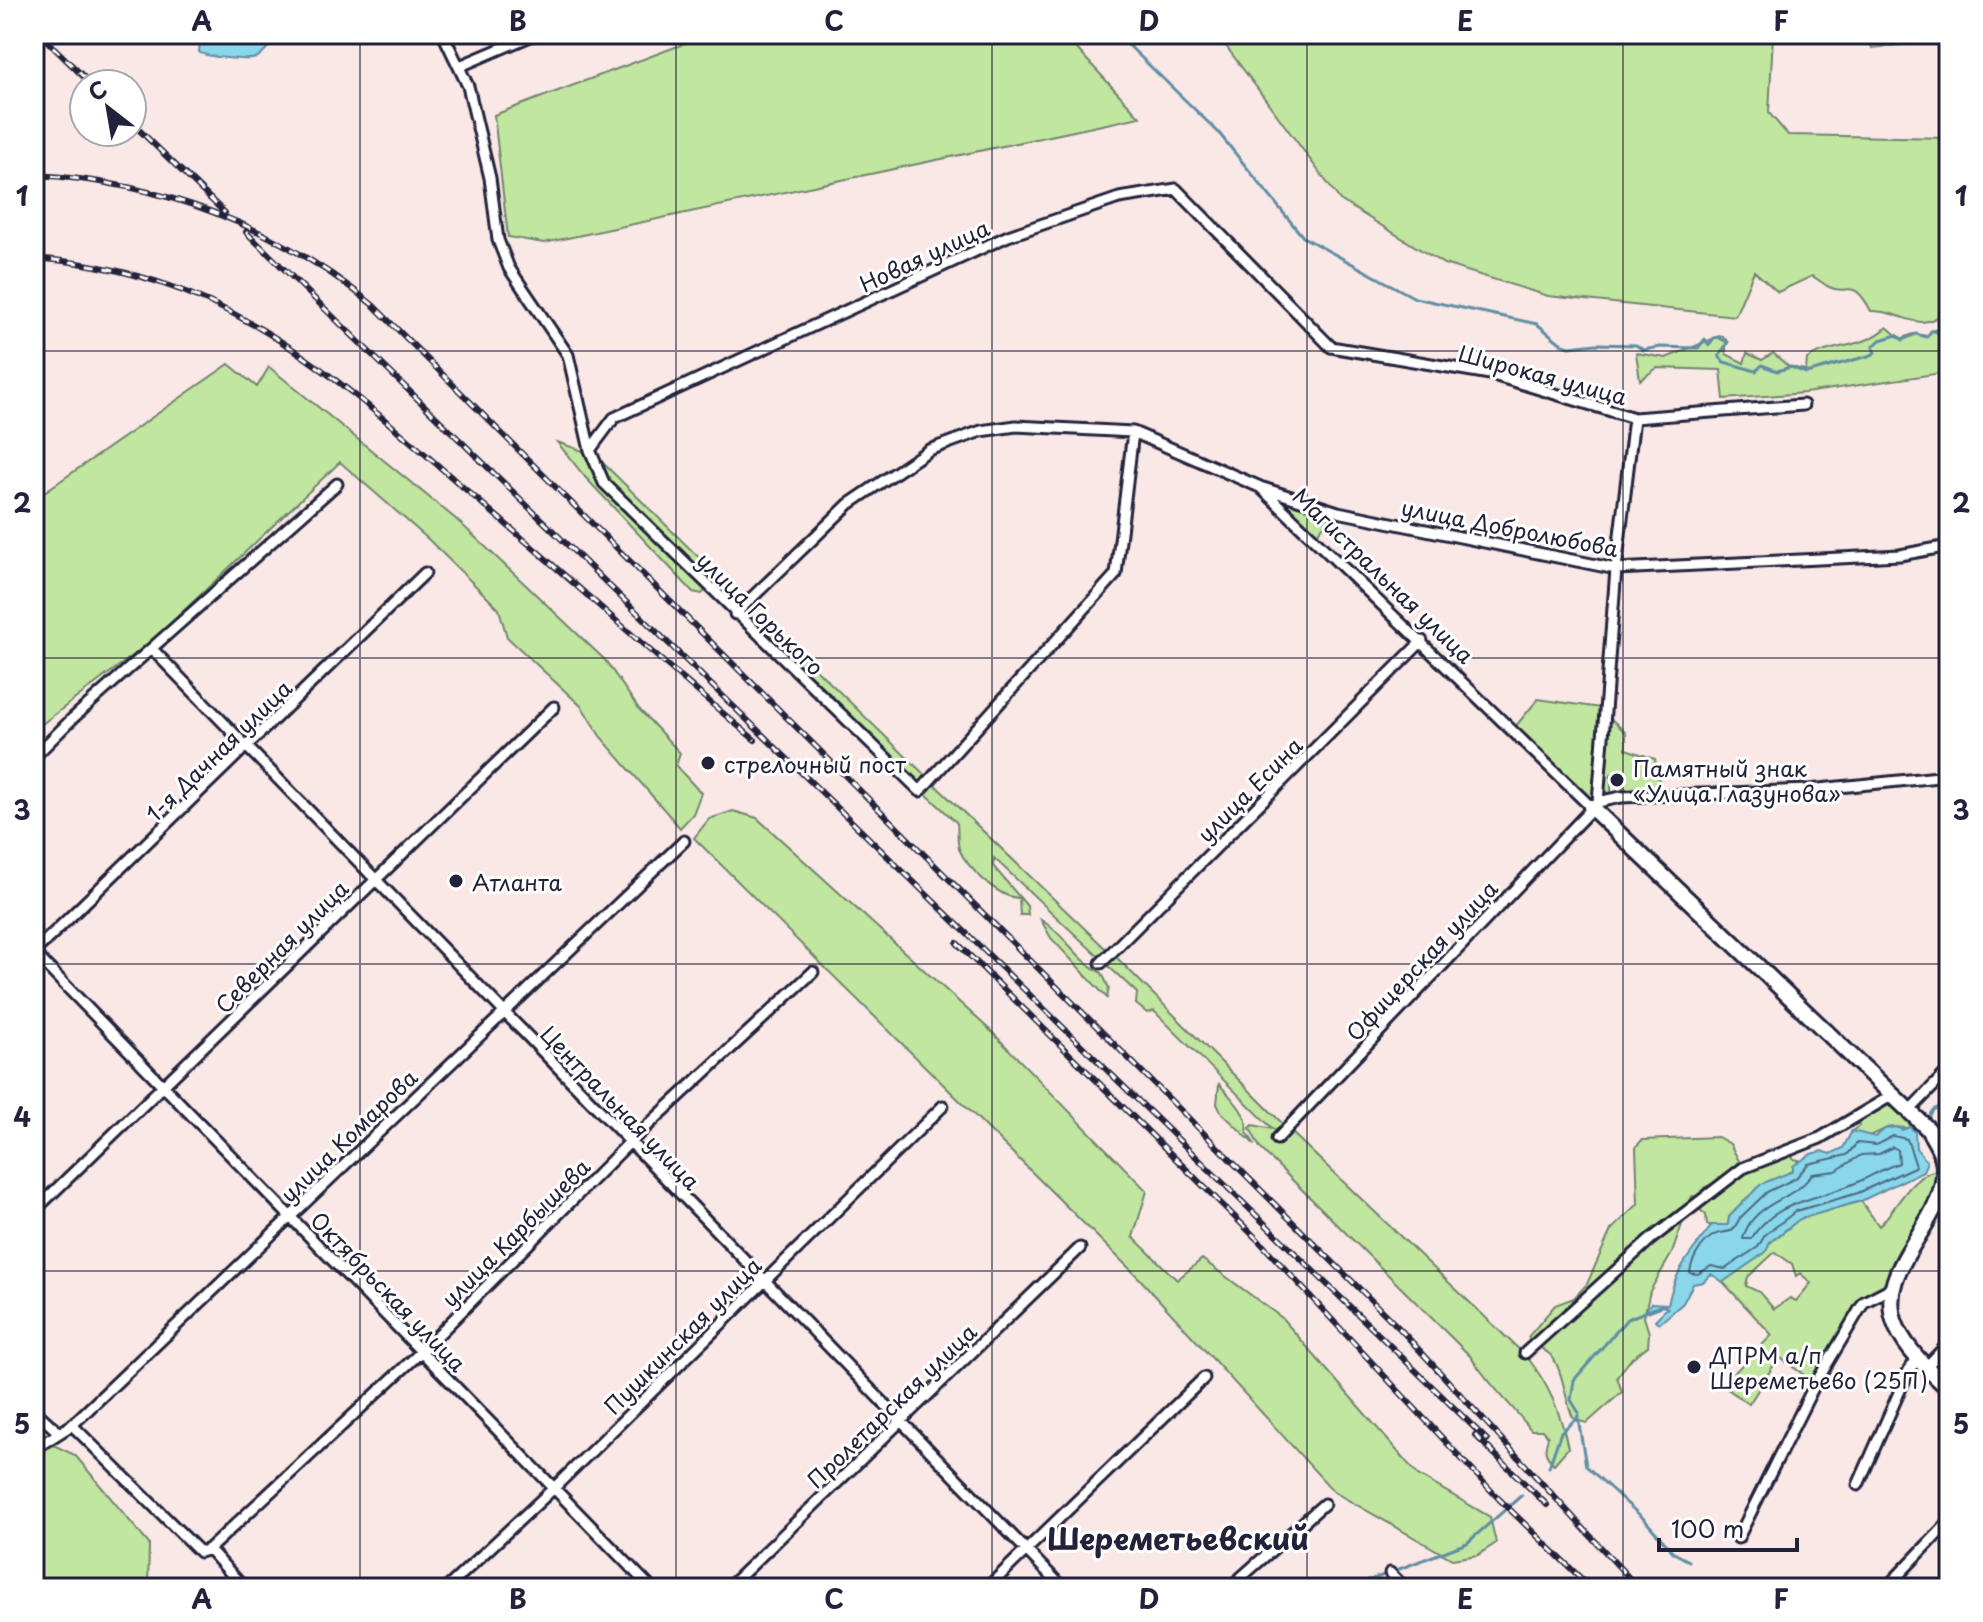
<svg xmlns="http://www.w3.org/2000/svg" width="1983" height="1622" font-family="'Playpen Sans',sans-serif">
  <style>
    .green { fill: #c1e6a0; stroke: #72846e; stroke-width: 2; fill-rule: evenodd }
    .water { fill: #8ad6ea; stroke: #608ea4; stroke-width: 2 }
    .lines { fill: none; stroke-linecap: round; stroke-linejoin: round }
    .shore { stroke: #4c6a81; stroke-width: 2 }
    .stream { stroke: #608ea4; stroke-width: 3 }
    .street-casing { stroke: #22223b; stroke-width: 15 }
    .secondary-casing { stroke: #22223b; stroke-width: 20 }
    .street { stroke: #fff; stroke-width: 9 }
    .secondary { stroke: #fff; stroke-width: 14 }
    .rail-casing { stroke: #22223b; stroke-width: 6 }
    .rail { stroke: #fff; stroke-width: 3; stroke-dasharray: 9; stroke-linecap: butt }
    .grid { fill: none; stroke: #22223b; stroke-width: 2; stroke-opacity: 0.55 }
    .poi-dot { fill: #22223b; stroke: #fff; stroke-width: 3 }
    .labels { text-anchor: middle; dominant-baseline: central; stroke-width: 6; stroke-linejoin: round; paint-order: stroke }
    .street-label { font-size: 22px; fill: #22223b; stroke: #fff }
    .poi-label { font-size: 22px; fill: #22223b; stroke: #fff; text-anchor: start }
    .district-label { font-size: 30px; font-weight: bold; fill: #22223b; stroke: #fff }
    .neatline { fill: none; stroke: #22223b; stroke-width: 3 }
    .grid-label { font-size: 26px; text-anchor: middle; font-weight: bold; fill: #22223b }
  </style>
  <rect width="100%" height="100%" fill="#fae8e6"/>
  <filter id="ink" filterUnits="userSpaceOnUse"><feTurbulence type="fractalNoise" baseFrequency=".0125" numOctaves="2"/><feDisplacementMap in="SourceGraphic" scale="16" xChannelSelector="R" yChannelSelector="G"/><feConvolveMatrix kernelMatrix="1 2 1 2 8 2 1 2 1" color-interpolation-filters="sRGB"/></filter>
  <g filter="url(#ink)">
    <path class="green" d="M710 34H1063L1140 117 544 243 508 237 494 115Z
      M1217 34H1773L1769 113 1788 135 1949 138V308C1918 338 1905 310 1871 311 1852 275 1849 297 1829 287 1823 284 1818 279 1812 276L1778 292 1754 271 1735 316 1548 296 1444 264 1340 200Z
      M1867 34H1949L1926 42 1872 48Z
      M1887 327 1901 339 1913 334 1927 336 1931 331 1949 335V372L1805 393 1724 399 1721 370 1657 368 1640 380 1636 353 1666 358 1717 337 1726 342V354L1744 363 1747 353 1762 360 1773 353 1789 367 1806 370 1807 359C1832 343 1865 349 1887 327Z
      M229 364 257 387 269 367 457 520 605 660 639 709 680 753 676 766 701 793 693 814 680 828 600 736 582 707 507 637 499 609 428 539 340 462 152 641 34 730V483L40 495Z
      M557 442 586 452 601 484 707 589 702 594 693 592 585 477Z
      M595 455 743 601 736 610 607 481Z
      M1274 496 1333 513 1317 534Z
      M750 605 928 778 919 786 741 614Z
      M1538 699 1601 708 1595 794 1591 800 1515 727Z
      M1606 714 1626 733V749L1655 759 1660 786 1623 790 1620 772 1611 774V792L1601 795Z
      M933 783 1108 951 1100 958 994 858 993 866 1027 906 1028 915H1020L1019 898C999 898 967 868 959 849 957 842 958 831 957 823L924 792Z
      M733 811 757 818 991 1031 1147 1191 1133 1237 1177 1280 1202 1259 1282 1318 1418 1475 1490 1517 1496 1543 1478 1555 1452 1559 1334 1492 1139 1278 694 838 709 819Z
      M1041 920C1065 934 1078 962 1102 973L1109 988 1107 998 1051 938Z
      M1114 955 1285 1126 1278 1143 1290 1131 1527 1357C1549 1385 1561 1413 1568 1448L1554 1464C1544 1455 1544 1450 1548 1437L1542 1430H1531C1511 1404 1489 1385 1471 1357L1260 1148 1250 1128 1253 1125 1273 1129 1154 1011 1147 1013 1136 1004 1137 993 1106 964Z
      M1219 1084C1229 1095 1251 1117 1247 1132L1255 1145 1221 1112 1217 1104Z
      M1886 1101 1890 1107 1896 1103 1902 1114 1912 1121 1913 1129C1907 1128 1894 1126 1887 1128 1871 1135 1870 1139 1852 1131L1859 1126 1857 1120Z
      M1718 1137 1730 1144 1739 1161 1736 1169 1705 1188 1702 1197 1692 1196 1672 1253 1650 1291 1644 1317 1649 1333 1648 1346 1632 1358 1617 1377 1622 1392 1587 1423 1574 1420C1565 1401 1565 1381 1556 1363 1550 1349 1536 1349 1528 1337L1555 1305 1574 1298 1587 1284 1611 1230 1638 1204 1636 1147 1642 1140Z
      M1792 1152 1793 1159 1799 1160 1793 1171 1749 1196 1729 1217 1728 1225H1707L1706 1215 1697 1207 1744 1170Z
      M1940 1169 1932 1201 1894 1265 1889 1283 1861 1301 1811 1380 1779 1357 1749 1404 1722 1385 1772 1335 1723 1282 1799 1219 1861 1201 1879 1226C1900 1205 1909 1175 1940 1169ZM1775 1252 1792 1264 1796 1276 1800 1273 1811 1283 1796 1301 1790 1298 1774 1309 1759 1292 1746 1286 1748 1277Z
      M34 1436 75 1455 149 1544 148 1588H34Z"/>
    <path class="water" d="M209 34H273L275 40C270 45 262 55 256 58 248 61 205 57 199 52L200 41Z
      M1896 1127 1902 1130 1910 1127 1915 1132 1916 1148 1927 1162 1923 1171 1861 1201 1800 1219 1770 1242 1766 1252 1723 1282 1711 1274 1703 1282 1693 1284 1683 1303 1659 1324 1655 1320 1667 1308 1663 1306 1644 1313 1651 1303 1668 1304C1677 1266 1689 1256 1712 1225H1728L1729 1217 1761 1184 1793 1171V1166L1811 1154 1822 1151 1831 1154 1843 1148 1852 1131 1875 1137 1885 1129Z"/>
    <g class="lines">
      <path class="shore" d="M1893 1136 1907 1139 1916 1166 1858 1193 1796 1211 1765 1235 1758 1247 1725 1269 1711 1266 1698 1274 1690 1273C1691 1260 1702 1242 1714 1235 1719 1232 1727 1233 1733 1230L1740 1218 1767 1192 1796 1178 1808 1164 1847 1155 1857 1143 1876 1145Z
        M1893 1147 1898 1150 1899 1163C1883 1168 1869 1178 1853 1184 1816 1200 1774 1201 1751 1239H1743C1751 1202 1795 1201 1812 1174L1836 1171 1861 1155 1879 1154Z"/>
      <path class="stream" d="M1117 34 1218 132 1303 237 1415 298 1537 324 1563 345 1570 347 1596 344 1636 345 1643 350 1660 347 1698 348 1705 339 1709 345 1714 338 1722 336 1728 342 1719 356 1724 362 1756 371 1762 365 1777 371 1791 367 1806 373 1872 355 1875 352 1873 347 1880 340 1897 335 1903 340 1916 334 1927 337 1931 331 1944 328 1949 315
        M1926 1121 1933 1110 1949 1102
        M1578 1418 1586 1466 1643 1518 1674 1553 1689 1561
        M1549 1467 1561 1432 1577 1418 1579 1413 1571 1400 1574 1380 1627 1319 1663 1305 1667 1308
        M1350 1588 1467 1543 1522 1495"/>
      <g class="street-casing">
        <path id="street" d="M443 34 468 86 490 178 498 240 509 268 568 355 590 450 604 483 920 791 1116 574 1133 432
          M460 66 535 34
          M1634 418 1803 405
          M590 450 614 418 1008 236 1119 198 1176 189 1331 347 1490 374 1634 418 1616 569 1598 802 1277 1139
          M1263 488 1338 512 1616 569 1900 555 1949 546
          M735 614 849 504 929 450 981 431 1016 426 1133 432 1260 487 1591 807
          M153 650 1063 1588
          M34 757 73 718 337 484
          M1598 802 1621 797 1809 790 1949 776
          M34 952 425 573
          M34 953 651 1588
          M1101 963 1422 641
          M1909 1111 1949 1070
          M34 1211 554 707
          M1525 1353 1651 1239 1743 1168 1820 1138 1891 1096
          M1926 1367 1949 1343
          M34 1410 57 1431
          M72 1425 200 1552 209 1549 244 1588
          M34 1449 72 1425 684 841
          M1858 1485 1909 1370 1918 1358
          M1738 1538 1814 1386 1864 1302 1893 1287
          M209 1549 422 1351 629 1143 813 972
          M1390 1573 1405 1588
          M447 1588 555 1487 943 1106
          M728 1588 1080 1248
          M987 1588 1204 1378
          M1229 1588 1324 1504
          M1886 1588 1949 1522"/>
      </g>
      <g class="secondary-casing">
        <path id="secondary" d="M1591 807 1928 1129C1935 1141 1944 1154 1944 1169 1946 1225 1870 1269 1897 1328 1908 1352 1930 1371 1949 1389"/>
      </g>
      <use href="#street" class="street"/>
      <use href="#secondary" class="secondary"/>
      <g class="rail-casing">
        <path id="rail" d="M40 34 91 84
          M132 123 225 213
          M34 175C158 181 277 226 373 305L1400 1329 1631 1580
          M246 232 1487 1440
          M34 258C228 273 331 373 471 494 566 575 658 660 755 740
          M957 943 1258 1240 1499 1499 1591 1588
          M1475 1435 1547 1505"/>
      </g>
      <use href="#rail" class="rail"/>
    </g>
  </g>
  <path class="grid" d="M360 34V1588M676 34V1588M992 34V1588M1307 34V1588M1623 34V1588M34 351H1949M34 658H1949M34 964H1949M34 1271H1949"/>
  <g class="poi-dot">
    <circle cx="708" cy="763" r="8"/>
    <circle cx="1617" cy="780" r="8"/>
    <circle cx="456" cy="881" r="8"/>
    <circle cx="1694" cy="1367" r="8"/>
  </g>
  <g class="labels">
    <g class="street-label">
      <text transform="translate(924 255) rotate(-25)">Новая улица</text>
      <text transform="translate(1543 374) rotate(15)">Широкая улица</text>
      <text transform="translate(1510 527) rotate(11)">улица Добролюбова</text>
      <text transform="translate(1384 575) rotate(44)">Магистральная улица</text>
      <text transform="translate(761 613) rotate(44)">улица Горького</text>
      <text transform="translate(218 750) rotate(-44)">1-я Дачная улица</text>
      <text transform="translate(1249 789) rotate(-45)">улица Есина</text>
      <text transform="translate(281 946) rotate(-45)">Северная улица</text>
      <text transform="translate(1421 960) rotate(-47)">Офицерская улица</text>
      <text transform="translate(621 1107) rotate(46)">Центральная улица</text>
      <text transform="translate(348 1135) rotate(-44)">улица Комарова</text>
      <text transform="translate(515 1232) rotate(-45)">улица Карбышева</text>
      <text transform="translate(389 1291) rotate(46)">Октябрьская улица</text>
      <text transform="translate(682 1335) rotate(-45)">Пушкинская улица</text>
      <text transform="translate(891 1405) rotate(-44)">Пролетарская улица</text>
    </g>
    <g class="poi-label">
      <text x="724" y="763">стрелочный пост</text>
      <text x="1633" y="767">Памятный знак<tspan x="1633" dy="25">«Улица Глазунова»</tspan></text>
      <text x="472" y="881">Атланта</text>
      <text x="1710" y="1354">ДПРМ а/п<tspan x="1710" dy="25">Шереметьево (25П)</tspan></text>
    </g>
    <g class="district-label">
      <text x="1178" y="1537">Шереметьевский</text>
    </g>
  </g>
  <rect width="1983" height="1622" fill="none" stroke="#fff" stroke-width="88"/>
  <g transform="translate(108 108) rotate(329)"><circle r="38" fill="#ffffff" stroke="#a7a7b1" stroke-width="2"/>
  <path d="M0-6L14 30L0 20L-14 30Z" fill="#22223b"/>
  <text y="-12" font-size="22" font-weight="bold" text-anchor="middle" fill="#22223b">С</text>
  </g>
  <path d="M1659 1538v12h138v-12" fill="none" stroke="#22223b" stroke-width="4"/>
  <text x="1671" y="1538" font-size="24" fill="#22223b" stroke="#ffffff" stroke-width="6" paint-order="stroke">100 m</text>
  <rect x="44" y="44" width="1895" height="1534" class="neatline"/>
  <g class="grid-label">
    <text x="202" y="31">A</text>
    <text x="518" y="31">B</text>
    <text x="834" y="31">C</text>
    <text x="1149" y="31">D</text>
    <text x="1465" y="31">E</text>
    <text x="1781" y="31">F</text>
    <text x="22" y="206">1</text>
    <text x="1961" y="206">1</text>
    <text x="22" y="513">2</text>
    <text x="1961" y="513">2</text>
    <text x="22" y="820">3</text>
    <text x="1961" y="820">3</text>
    <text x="22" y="1127">4</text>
    <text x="1961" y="1127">4</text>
    <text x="22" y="1434">5</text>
    <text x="1961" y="1434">5</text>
    <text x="202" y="1609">A</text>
    <text x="518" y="1609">B</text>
    <text x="834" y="1609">C</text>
    <text x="1149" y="1609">D</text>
    <text x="1465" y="1609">E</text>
    <text x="1781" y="1609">F</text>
  </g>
</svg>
